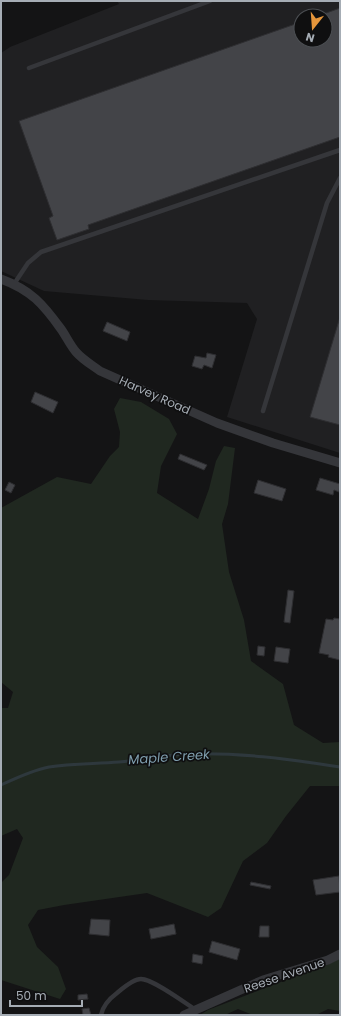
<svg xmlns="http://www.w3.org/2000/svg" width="341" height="1016" font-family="Poppins,sans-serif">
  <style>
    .built { fill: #202022; fill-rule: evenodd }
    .green { fill: #202820 }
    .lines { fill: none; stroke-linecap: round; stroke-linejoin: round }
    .stream { stroke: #2e383d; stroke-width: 3 }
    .building { fill: #434448; stroke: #2e2e31 }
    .service { stroke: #35363a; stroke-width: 4.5 }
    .minor { stroke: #35363a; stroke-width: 9 }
    .labels { text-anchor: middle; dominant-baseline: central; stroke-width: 3.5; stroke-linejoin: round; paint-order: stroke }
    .street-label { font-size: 12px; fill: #a6adb5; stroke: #0f0f10 }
    .water-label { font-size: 13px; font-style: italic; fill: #7f9eae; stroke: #0f0f10 }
  </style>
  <rect width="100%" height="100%" fill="#141415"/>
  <path class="built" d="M117 1H340V453L227 417 257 319 247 303 148 300 44 291 1 271V53L10 47 119 4ZM301 16H325V40H301Z"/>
  <path class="green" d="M120 398 141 402 169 419 177 434 161 466 157 493 198 519 209 489 216 461 224 446 235 448 228 504 222 524 229 572 244 620 251 661 283 684 294 725 323 743 340 742V786H310L286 816 267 843 243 861 221 908 208 917 147 893 64 905 38 910 28 925 37 947 58 967 66 989 60 999 1 980V883L9 875 23 838 17 829 1 836V708H8L13 692 1 682V508L57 477 91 484 110 456 119 447 120 432 114 409Z
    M340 958V1011L328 1009 316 1015H253L238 1009 225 1015H200L208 1010 333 962Z"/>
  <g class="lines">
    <path class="stream" d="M1 785C16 778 33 770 49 767 72 763 96 764 119 762 141 760 163 755 186 754 237 752 289 759 340 767"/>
  </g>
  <path class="building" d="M340 8V137L88 225 89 229 57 240 49 218 53 216 19 121 301 22V40H325V16H318Z
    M340 317V425L310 417Z
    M107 322 130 332 127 341 103 331Z
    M207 353 216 355 212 368 204 365 202 369 192 366 195 356 206 358Z
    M35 392 58 402 53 413 31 402Z
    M180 454 207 465 204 470 178 459Z
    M320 478 340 484 339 492 334 490 333 495 316 490Z
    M258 480 286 489 282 501 254 493Z
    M9 482 15 485 11 493 5 490Z
    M288 590 294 591 290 623 284 622Z
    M334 618 340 619V660L328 657 329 655 319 653 326 619 333 620Z
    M258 646 265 647 264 656 257 655Z
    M276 647 290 649 288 663 274 661Z
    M339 876 340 892 316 895 313 880Z
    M251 882 271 886 270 889 250 885Z
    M91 919 110 920 109 936 89 934Z
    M174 924 176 934 151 939 149 929Z
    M260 926H269V937H259Z
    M212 941 240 949 237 960 209 952Z
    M193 954 203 956 202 964 192 962Z
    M87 994 88 999 78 1000V995Z
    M89 1008 91 1015H83L82 1009Z"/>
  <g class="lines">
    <path class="service" d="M29 68 210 1
      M14 284 28 263 41 252 340 150
      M263 411 327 203 340 178
      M101 1015C103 1005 109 999 117 993 123 988 133 979 141 979 153 979 185 1003 196 1010"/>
    <path class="minor" d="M1 279C31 290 43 304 61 329 66 336 70 345 76 352 83 360 92 365 100 371L217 423 273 443 340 463
      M184 1015 263 980 328 960 340 954"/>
  </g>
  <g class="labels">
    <g class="street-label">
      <text transform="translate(155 395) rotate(24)">Harvey Road</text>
      <text transform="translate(284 975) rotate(-19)">Reese Avenue</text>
    </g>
    <g class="water-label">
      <text transform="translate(169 757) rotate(-4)">Maple Creek</text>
    </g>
  </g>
  <rect width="341" height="1016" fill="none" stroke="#a6adb5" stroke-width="4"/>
  <g transform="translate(313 28) rotate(197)"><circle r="19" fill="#0f0f10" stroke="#4b4e52"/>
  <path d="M0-3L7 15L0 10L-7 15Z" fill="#e6963b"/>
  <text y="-6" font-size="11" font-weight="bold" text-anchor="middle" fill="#a6adb5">N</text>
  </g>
  <path d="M10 1000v6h72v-6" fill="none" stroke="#a6adb5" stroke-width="2"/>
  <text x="16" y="1000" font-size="12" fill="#a6adb5" stroke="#0f0f10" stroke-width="3" paint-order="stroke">50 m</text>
</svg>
